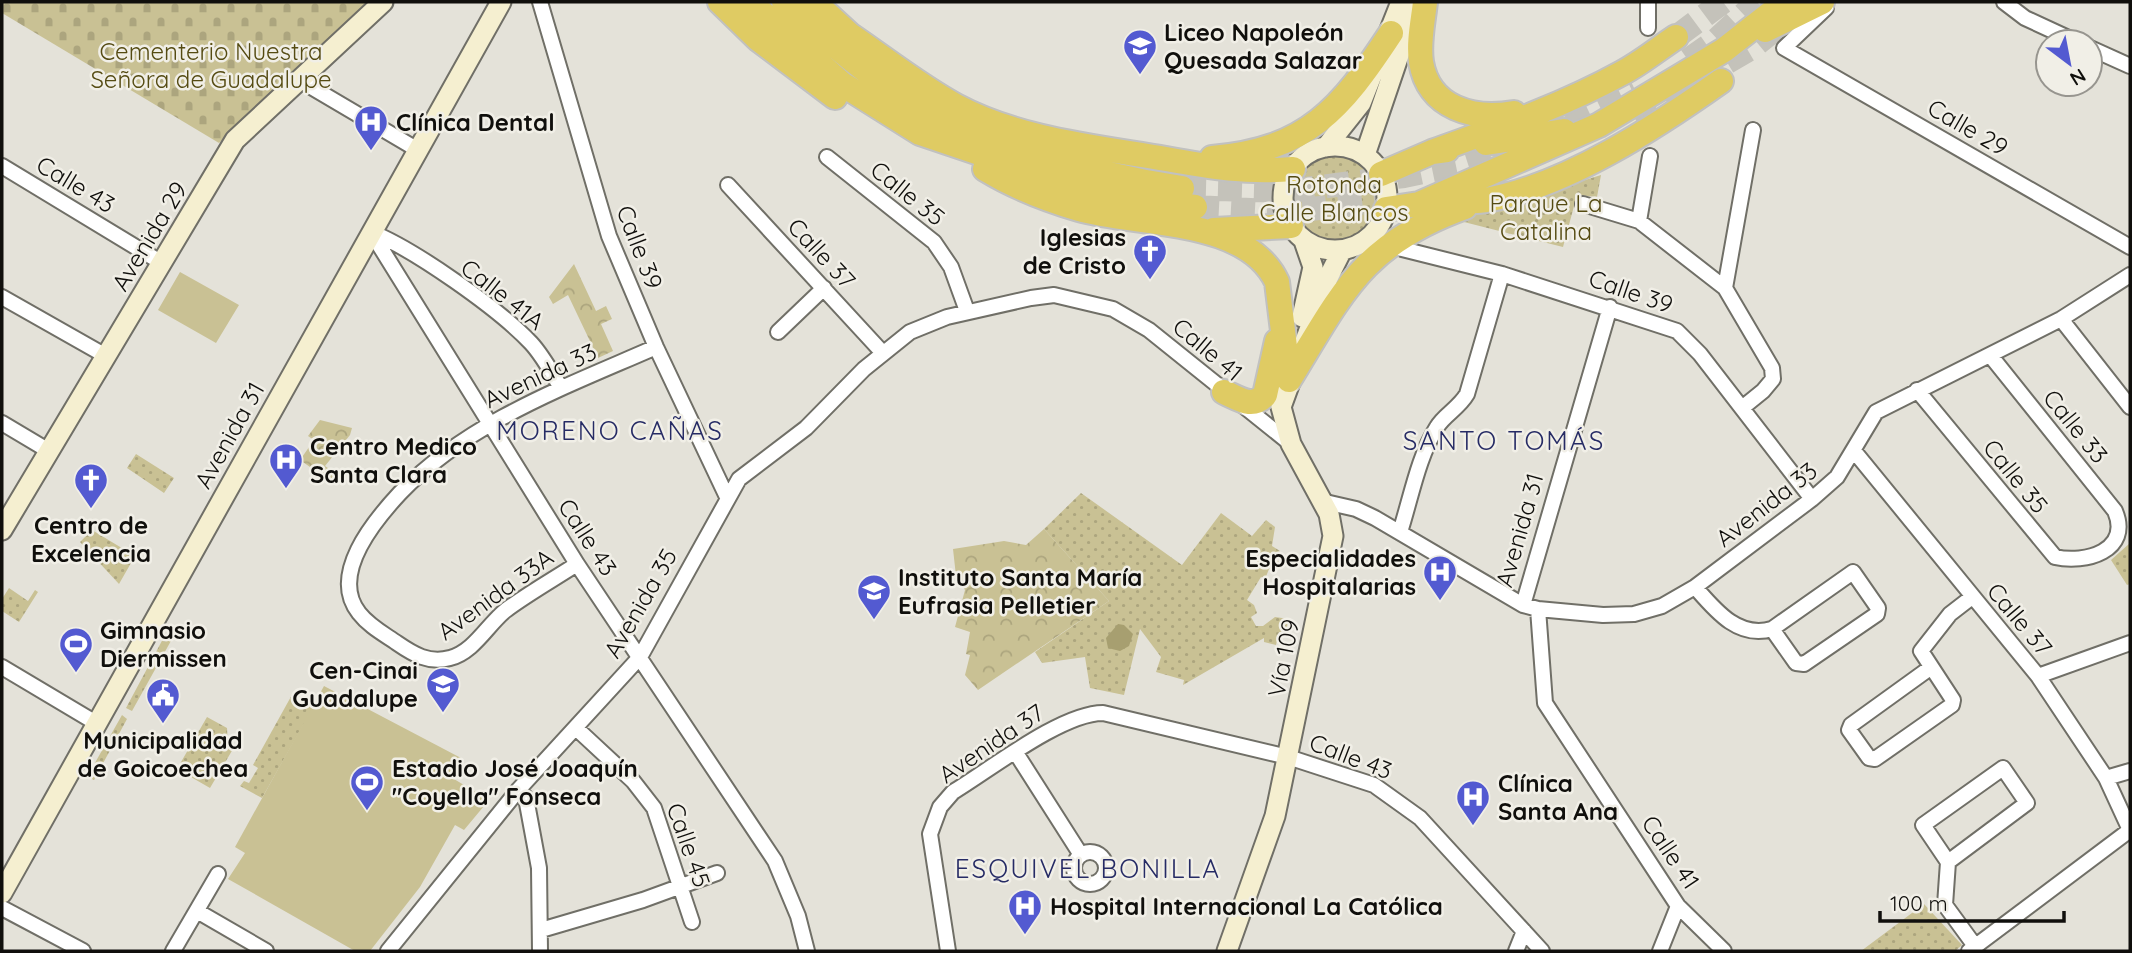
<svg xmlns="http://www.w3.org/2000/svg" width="2132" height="953" font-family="Quicksand,sans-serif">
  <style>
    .green { fill: url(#green-dots) }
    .forest { fill: url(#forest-crowns) }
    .cemetery { fill: url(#cemetery-stones) }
    .pitch { fill: #c9c194 }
    .water { fill: #a79f70 }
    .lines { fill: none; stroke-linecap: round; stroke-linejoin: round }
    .highway-tunnel { stroke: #c4c2ba; stroke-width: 24; stroke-dasharray: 24 12; stroke-linecap: butt }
    .street-casing { stroke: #706f67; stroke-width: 18 }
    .secondary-casing { stroke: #706f67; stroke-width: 23 }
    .highway-casing { stroke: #c1c1c0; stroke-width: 28 }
    .street { stroke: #fff; stroke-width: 14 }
    .secondary { stroke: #f5efd0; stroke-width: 19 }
    .highway { stroke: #dfcb63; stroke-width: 24 }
    .labels { text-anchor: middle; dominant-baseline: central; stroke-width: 5; stroke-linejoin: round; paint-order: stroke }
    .poi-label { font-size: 24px; font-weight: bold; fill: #100f0c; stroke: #f1efe7; text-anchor: start }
    .park-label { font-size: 24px; fill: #554b12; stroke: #f1efe7 }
    .street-label { font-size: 24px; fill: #100f0c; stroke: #f1efe7 }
    .neighbourhood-label { font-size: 26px; letter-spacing: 2px; fill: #262b65; stroke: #f1efe7 }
  </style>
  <defs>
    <pattern id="green-dots" width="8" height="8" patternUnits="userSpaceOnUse" patternTransform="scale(1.75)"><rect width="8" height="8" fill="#c9c194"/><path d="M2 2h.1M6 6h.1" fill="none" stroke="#aca57e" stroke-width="1.8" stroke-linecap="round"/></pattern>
    <pattern id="forest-crowns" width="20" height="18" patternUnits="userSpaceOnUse" patternTransform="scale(1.75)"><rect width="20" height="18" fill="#c9c194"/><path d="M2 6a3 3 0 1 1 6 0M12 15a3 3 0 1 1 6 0" fill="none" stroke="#aca57e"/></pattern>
    <pattern id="cemetery-stones" width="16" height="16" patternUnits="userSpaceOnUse" patternTransform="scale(1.75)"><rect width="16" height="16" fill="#c9c194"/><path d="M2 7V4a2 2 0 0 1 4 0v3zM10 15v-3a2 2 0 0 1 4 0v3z" fill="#aca57e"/></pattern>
  </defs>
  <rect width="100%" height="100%" fill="#e4e2d9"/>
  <path class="green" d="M1289 198a45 45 0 1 1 90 0a45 45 0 1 1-90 0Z
    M1601 175 1597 197 1577 195 1563 247 1456 220Z
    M136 454 174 478 164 493 127 468Z
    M1081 493 1182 565 1221 513 1252 536 1266 520 1275 527 1272 546 1280 551 1273 558 1279 562 1274 571 1269 569 1265 579 1261 577 1247 600 1254 605 1257 613 1251 617 1256 626H1263L1275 617 1289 619 1285 633 1279 632 1276 645 1264 642V638L1183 685 1184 680 1156 672 1161 657 1140 629 1124 695 1090 688 1085 657 1042 663 1035 652 1109 601 1044 529Z
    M92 530 135 556 119 584 80 542Z
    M2130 543V584L2127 585 2111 560Z
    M9 588 28 601 35 590 38 592 19 622 2 611V599Z
    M164 637 172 639 132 711 126 708Z
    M293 693 315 704 262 798 240 786 244 781 249 783 258 768 253 765Z
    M122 715 127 719 94 780 87 777Z
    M207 717 227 728 228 747 233 749 210 788 177 769Z
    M1924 904 1962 945 1955 951H1861Z"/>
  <path class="forest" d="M574 264 596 311 606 306 612 319 601 324 613 351 598 358 568 295 553 304 549 297Z
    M320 420 352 428 350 435 325 466 335 473 330 481 300 460 314 440 308 436Z
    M1044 529 1109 601 978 690 965 675 970 655 966 654 970 632 955 627 965 590 956 576 953 549 1004 541 1026 545Z"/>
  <path class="cemetery" d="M2 2H369L370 4 219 143 2 13Z"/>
  <path class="pitch" d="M180 272 239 305 216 343 158 310Z
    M324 686 461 758 449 776 489 800 464 830 455 825 420 887 370 951H355L228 879 245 853 235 847Z"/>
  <path class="water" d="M1118 624 1124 625 1133 634 1129 646 1120 651 1108 648 1106 638Z"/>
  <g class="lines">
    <path class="highway-tunnel" d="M1676 37 1723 2
      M1688 60 1714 42 1757 2
      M1634 117 1753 47 1786 20
      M1182 188 1291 191 1404 176 1467 163 1526 144 1636 92
      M1195 207 1288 212 1406 197"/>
    <g class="street-casing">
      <path id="street" d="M540 2 609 236 656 347 727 497
        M1648 2V28
        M2004 2 2025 18 2077 42
        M1826 8 1784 48 2130 247
        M2090 48 2130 66
        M301 81 418 150
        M827 157 934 242 951 267 967 311
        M2 166 162 263
        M728 185 882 352
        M1583 204 1639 221 1725 288 1772 368 1773 379 1763 391 1742 408
        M1639 221 1650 156
        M371 232 577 564 775 861 798 916 807 951
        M371 232C414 249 499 309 531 343 543 356 552 373 561 388
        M1402 249 1502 274 1677 331 1700 354 1812 499
        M1725 288 1753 130
        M2 297 106 356
        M2061 319 2130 407
        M778 332 824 288
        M1917 390 2055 557C2085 564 2132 551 2115 511L1990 355
        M2 423 49 451
        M1854 451 2038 676 2106 778 2130 830
        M1321 501 1356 509 1375 518 1523 605 1538 609 1545 703 1678 906 1724 951
        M1400 532C1411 498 1418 457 1437 427 1444 415 1459 408 1467 394L1502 274
        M577 564C554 579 529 593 506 610 488 624 474 652 450 658 429 664 413 654 397 643 384 634 369 626 359 613 329 575 373 522 400 493 470 421 565 387 656 347
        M1695 587C1715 610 1738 639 1772 629L1853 572 1878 608 1877 614 1804 664 1796 663 1772 629
        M1523 605 1610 307
        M1538 609 1603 615 1634 614 1662 606 1695 587 1812 499 1837 477 1876 412 2061 319 2130 275
        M2 667 96 723
        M1930 668 1851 725 1849 730 1869 758 1875 759 1952 705 1953 700 1921 651 1950 614 1972 597
        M2038 676 2130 643
        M577 729 633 781 654 808 692 922
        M1016 753 1081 855
        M2106 778 2130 771
        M519 789 526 798 539 868 540 951
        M1074 868a16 16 0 1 1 32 0a16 16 0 1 1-32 0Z
        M1948 862 2027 803 2003 768 1923 825 1948 862 1945 905 1975 946
        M2 908 83 951
        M197 911 266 951
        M541 930 643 900 717 873
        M173 951 218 874
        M388 951 519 789 640 657 739 479 806 428 864 369 910 332 947 317 1031 298 1054 295 1113 309 1149 330 1291 444
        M948 951 930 834 940 807 953 792C991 769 1062 713 1103 713L1288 757 1374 785 1420 818 1542 951
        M1516 951 1524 931
        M1660 951 1678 906
        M1969 951 2130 830"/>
    </g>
    <g class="secondary-casing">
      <path id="secondary" d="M1283 198a52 52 0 1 1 104 0a52 52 0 1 1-104 0Z
        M1326 147 1361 103 1401 2
        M1365 155 1417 2
        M1302 317 1313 267 1304 241
        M2 530 235 140 383 2
        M2 893 501 2
        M1227 951 1275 816 1333 536 1329 514 1291 444 1281 407 1328 278 1342 250"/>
    </g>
    <g class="highway-casing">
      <path id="highway" d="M720 2 758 39 835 97
        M750 2 842 84 920 133 1077 186 1132 199 1195 207
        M784 2C816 29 848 59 883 83 963 138 1086 174 1182 188
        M814 2 862 46
        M1425 2C1423 21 1418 42 1421 62 1429 109 1474 120 1514 113
        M1765 30 1822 2
        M850 35C884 58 919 86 956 106 1020 140 1096 147 1166 159 1210 167 1248 173 1293 169
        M1486 143 1564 131
        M1432 152C1496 129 1562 106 1622 73 1641 63 1658 49 1676 37
        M1212 158C1307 150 1341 109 1391 33
        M985 169C1013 186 1048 200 1079 209 1138 226 1247 217 1277 282L1289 380
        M1381 174 1432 152 1447 150
        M1437 203C1453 202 1470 202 1486 200 1566 186 1656 127 1721 81
        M1386 209 1419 204 1599 125 1724 50 1785 2
        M1214 230 1291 226
        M1289 380C1343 292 1362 244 1465 207
        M1224 392C1240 399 1252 409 1265 395L1277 341"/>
    </g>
    <use href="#street" class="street"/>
    <use href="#secondary" class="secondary"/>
    <use href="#highway" class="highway"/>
  </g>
  <defs>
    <g id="school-pin" transform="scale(1.75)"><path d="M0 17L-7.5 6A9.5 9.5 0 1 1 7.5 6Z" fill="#535ad1" stroke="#f1efe7"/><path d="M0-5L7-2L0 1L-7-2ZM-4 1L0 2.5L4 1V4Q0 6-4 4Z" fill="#fff"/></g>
    <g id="hospital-pin" transform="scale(1.75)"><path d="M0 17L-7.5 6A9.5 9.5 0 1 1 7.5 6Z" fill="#535ad1" stroke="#f1efe7"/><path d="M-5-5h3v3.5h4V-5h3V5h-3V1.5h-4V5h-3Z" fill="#fff"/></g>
    <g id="church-pin" transform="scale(1.75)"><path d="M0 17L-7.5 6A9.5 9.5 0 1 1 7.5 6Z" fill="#535ad1" stroke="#f1efe7"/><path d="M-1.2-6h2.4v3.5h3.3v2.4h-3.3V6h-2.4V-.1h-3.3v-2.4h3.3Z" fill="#fff"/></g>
    <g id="university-pin" transform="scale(1.75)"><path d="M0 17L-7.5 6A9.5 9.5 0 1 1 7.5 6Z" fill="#535ad1" stroke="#f1efe7"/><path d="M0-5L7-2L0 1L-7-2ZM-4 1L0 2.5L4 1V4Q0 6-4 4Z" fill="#fff"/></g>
    <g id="stadium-pin" transform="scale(1.75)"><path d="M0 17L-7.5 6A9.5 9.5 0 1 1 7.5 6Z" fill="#535ad1" stroke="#f1efe7"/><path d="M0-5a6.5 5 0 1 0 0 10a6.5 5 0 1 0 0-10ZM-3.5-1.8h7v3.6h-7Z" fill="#fff"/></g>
    <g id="civic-pin" transform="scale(1.75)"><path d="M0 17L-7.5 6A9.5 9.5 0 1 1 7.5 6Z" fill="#535ad1" stroke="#f1efe7"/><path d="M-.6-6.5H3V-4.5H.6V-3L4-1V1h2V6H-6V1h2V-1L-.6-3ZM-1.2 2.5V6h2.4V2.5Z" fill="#fff"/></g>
  </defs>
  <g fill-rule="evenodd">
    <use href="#school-pin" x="1140" y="46"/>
    <use href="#hospital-pin" x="371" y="122"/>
    <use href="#church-pin" x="1150" y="251"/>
    <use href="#hospital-pin" x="286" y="460"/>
    <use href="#church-pin" x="91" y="480"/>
    <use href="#hospital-pin" x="1440" y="572"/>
    <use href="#university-pin" x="874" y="591"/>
    <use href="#stadium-pin" x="76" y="644"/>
    <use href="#school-pin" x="443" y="684"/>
    <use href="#civic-pin" x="163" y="695"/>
    <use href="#stadium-pin" x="367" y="782"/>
    <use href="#hospital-pin" x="1473" y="797"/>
    <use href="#hospital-pin" x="1025" y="906"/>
  </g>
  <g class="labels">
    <g class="poi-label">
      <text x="1164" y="32">Liceo Napoleón<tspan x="1164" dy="28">Quesada Salazar</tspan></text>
      <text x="396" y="122">Clínica Dental</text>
      <text x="1126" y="237" text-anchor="end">Iglesias<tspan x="1126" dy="28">de Cristo</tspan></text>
      <text x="310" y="446">Centro Medico<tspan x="310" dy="28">Santa Clara</tspan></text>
      <text x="91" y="525" text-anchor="middle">Centro de<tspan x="91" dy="28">Excelencia</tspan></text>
      <text x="1416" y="558" text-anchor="end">Especialidades<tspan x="1416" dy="28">Hospitalarias</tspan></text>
      <text x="898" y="577">Instituto Santa María<tspan x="898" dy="28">Eufrasia Pelletier</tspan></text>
      <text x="100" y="630">Gimnasio<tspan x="100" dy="28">Diermissen</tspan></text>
      <text x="418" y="670" text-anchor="end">Cen-Cinai<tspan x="418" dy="28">Guadalupe</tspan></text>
      <text x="163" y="740" text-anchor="middle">Municipalidad<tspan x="163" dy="28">de Goicoechea</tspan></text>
      <text x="392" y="768">Estadio José Joaquín<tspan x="392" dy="28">"Coyella" Fonseca</tspan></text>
      <text x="1498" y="783">Clínica<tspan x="1498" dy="28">Santa Ana</tspan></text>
      <text x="1050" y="906">Hospital Internacional La Católica</text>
    </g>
    <g class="park-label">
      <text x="211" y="51">Cementerio Nuestra<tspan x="211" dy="28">Señora de Guadalupe</tspan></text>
      <text x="1334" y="184">Rotonda<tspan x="1334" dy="28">Calle Blancos</tspan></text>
      <text x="1546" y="203">Parque La<tspan x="1546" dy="28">Catalina</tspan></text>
    </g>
    <g class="street-label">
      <text transform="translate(1968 127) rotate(30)">Calle 29</text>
      <text transform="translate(76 184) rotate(31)">Calle 43</text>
      <text transform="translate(908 193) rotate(39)">Calle 35</text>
      <text transform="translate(149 236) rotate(-59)">Avenida 29</text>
      <text transform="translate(640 247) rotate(69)">Calle 39</text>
      <text transform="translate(822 253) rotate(47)">Calle 37</text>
      <text transform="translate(1631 291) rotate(19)">Calle 39</text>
      <text transform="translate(503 294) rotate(38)">Calle 41A</text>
      <text transform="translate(1208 349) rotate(40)">Calle 41</text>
      <text transform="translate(540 375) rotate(-25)">Avenida 33</text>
      <text transform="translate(2076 426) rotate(51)">Calle 33</text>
      <text transform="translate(229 435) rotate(-61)">Avenida 31</text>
      <text transform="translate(2016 476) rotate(51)">Calle 35</text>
      <text transform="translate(1766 504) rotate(-38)">Avenida 33</text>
      <text transform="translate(1519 530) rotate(-74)">Avenida 31</text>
      <text transform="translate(588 537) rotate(57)">Calle 43</text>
      <text transform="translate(495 594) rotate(-36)">Avenida 33A</text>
      <text transform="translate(640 603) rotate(-60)">Avenida 35</text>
      <text transform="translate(2020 619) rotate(50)">Calle 37</text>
      <text transform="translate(1283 658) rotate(-79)">Vía 109</text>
      <text transform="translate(991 743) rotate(-34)">Avenida 37</text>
      <text transform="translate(1351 756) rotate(21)">Calle 43</text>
      <text transform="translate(689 845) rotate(71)">Calle 45</text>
      <text transform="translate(1671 852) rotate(56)">Calle 41</text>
    </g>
    <g class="neighbourhood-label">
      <text x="610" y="430">MORENO CAÑAS</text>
      <text x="1504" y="440">SANTO TOMÁS</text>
      <text x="1088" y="868">ESQUIVEL BONILLA</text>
    </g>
  </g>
  <rect width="2132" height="953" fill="none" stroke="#100f0c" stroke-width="7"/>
  <g transform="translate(2069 63) rotate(148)"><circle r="33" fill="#f1efe7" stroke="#97958f" stroke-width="2"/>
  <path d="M0-5L12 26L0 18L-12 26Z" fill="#535ad1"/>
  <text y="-10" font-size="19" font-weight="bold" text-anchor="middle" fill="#100f0c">N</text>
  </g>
  <path d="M1880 911v10h184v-10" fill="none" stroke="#100f0c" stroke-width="3.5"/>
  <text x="1890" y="911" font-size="21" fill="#100f0c" stroke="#f1efe7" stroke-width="5" paint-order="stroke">100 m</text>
</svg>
